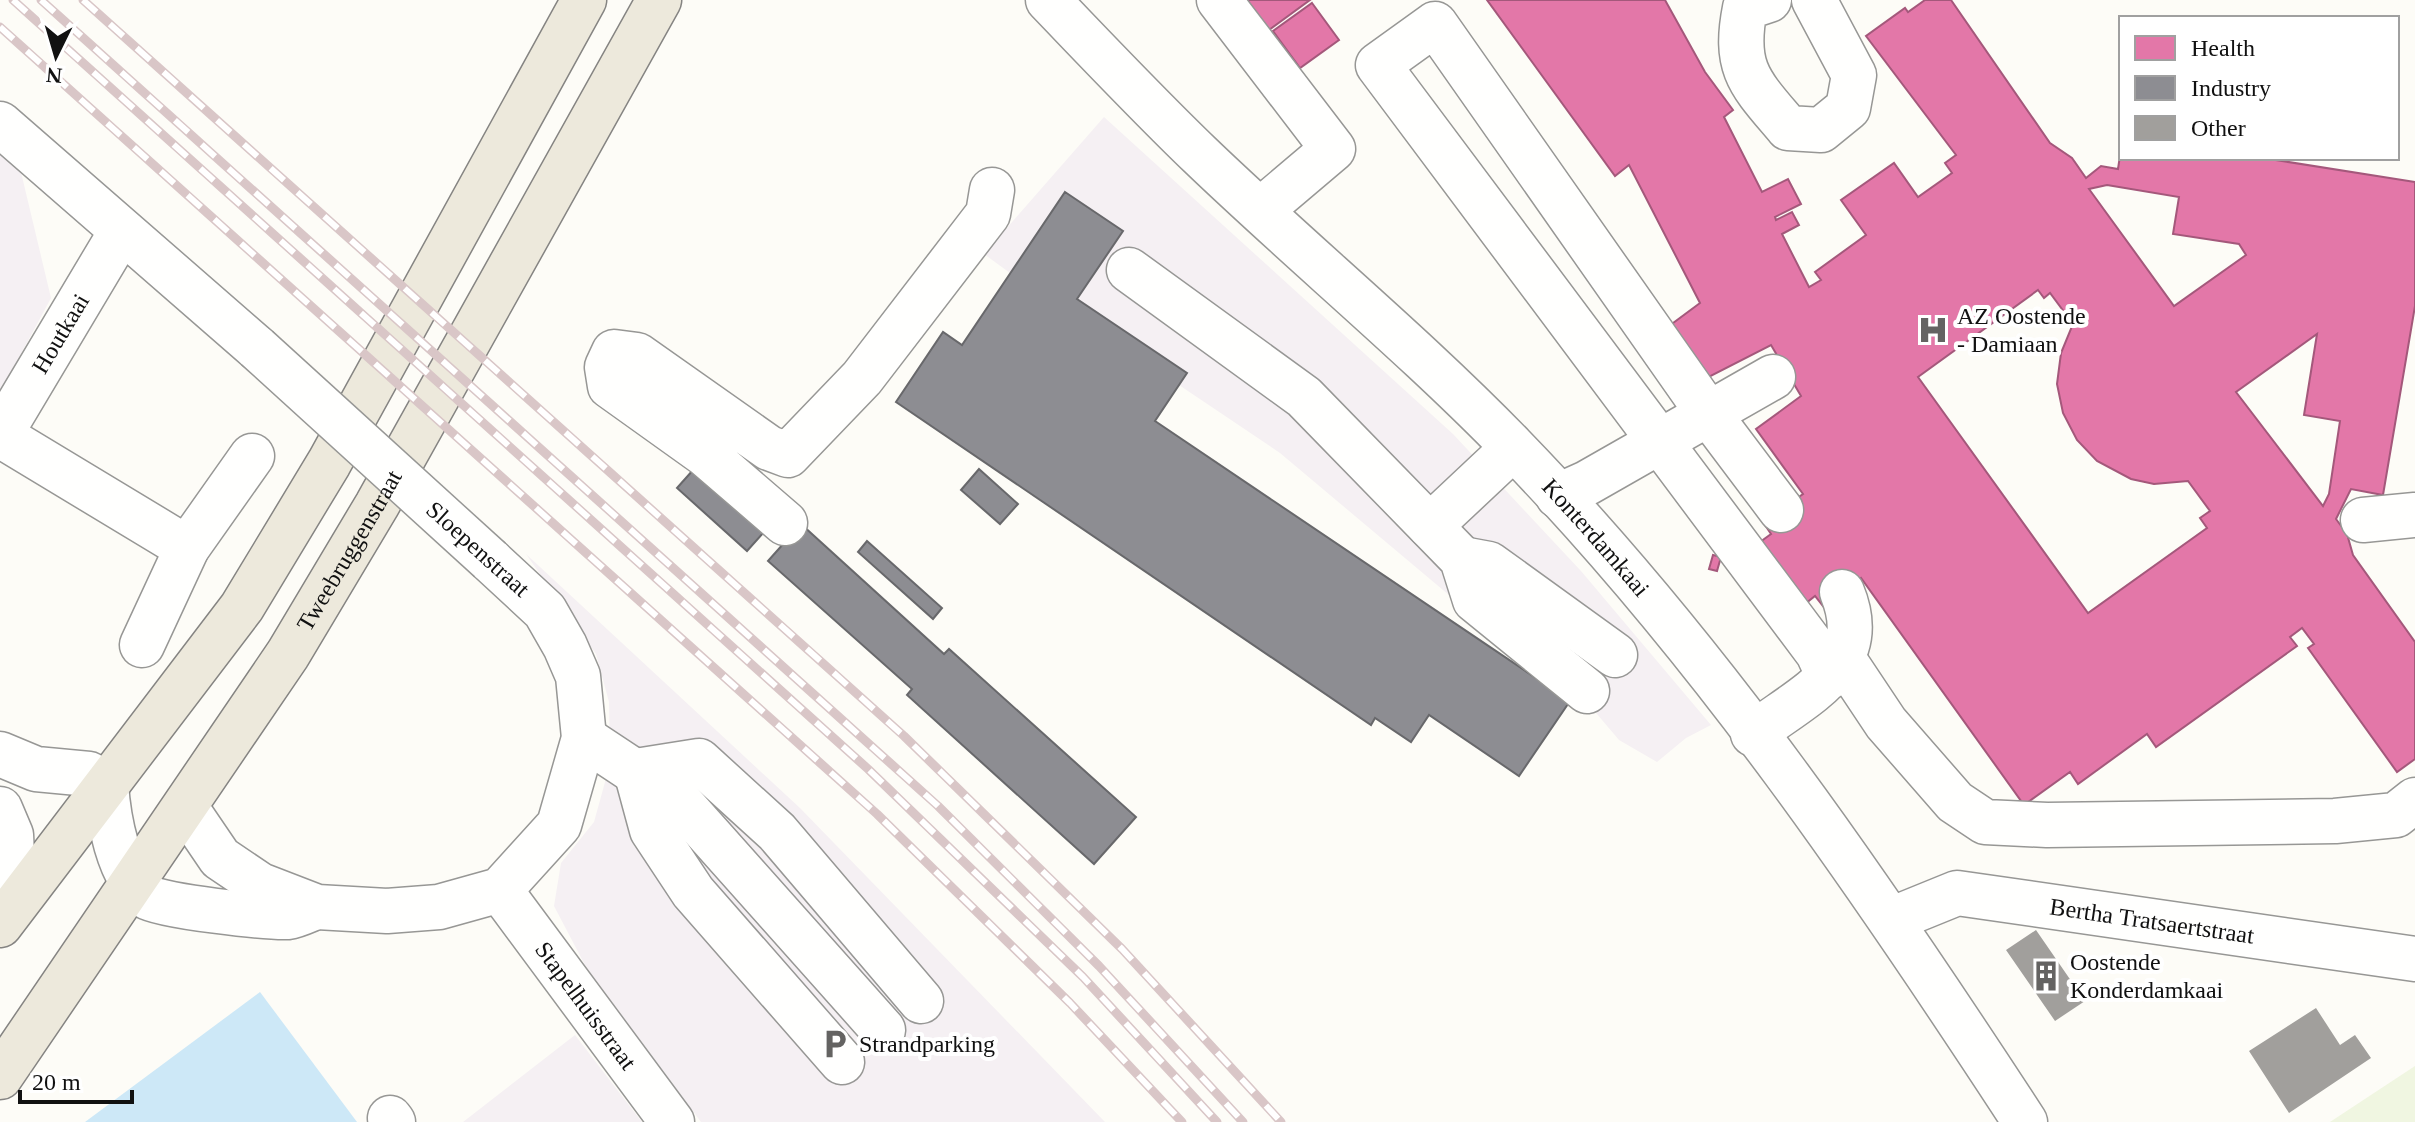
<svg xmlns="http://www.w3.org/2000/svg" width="2415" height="1122" font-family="Georgia,serif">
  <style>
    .industrial { fill: #f5f0f3 }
    .pitch { fill: #f0f6e1 }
    .water { fill: #cde8f7 }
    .pier { fill: #fdfcf7 }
    .health { fill: #e377a8; stroke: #a4587b; stroke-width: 2; fill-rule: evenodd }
    .industry { fill: #8d8d92; stroke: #68686b; stroke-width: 2 }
    .building { fill: #a19f9c }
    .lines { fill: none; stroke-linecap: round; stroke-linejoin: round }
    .minor-casing { stroke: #979795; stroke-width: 47 }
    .major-casing { stroke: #858482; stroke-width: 47 }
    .minor { stroke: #fffffe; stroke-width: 44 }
    .major { stroke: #ede9dc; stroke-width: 44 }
    .rail-casing { stroke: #d9c6c7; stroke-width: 9 }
    .rail { stroke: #fff; stroke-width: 6; stroke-dasharray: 18; stroke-linecap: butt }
    .minor-bridge-casing { stroke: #979795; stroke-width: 47; stroke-linecap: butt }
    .minor-bridge { stroke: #fffffe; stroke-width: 44 }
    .labels { text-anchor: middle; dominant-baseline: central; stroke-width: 8; stroke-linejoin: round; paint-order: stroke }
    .poi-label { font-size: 24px; fill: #111; stroke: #fff; text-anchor: start }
    .street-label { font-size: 24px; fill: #111; stroke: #fff }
  </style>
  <rect width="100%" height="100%" fill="#fdfcf7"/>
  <path class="industrial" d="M1104 117 1453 434 1581 571 1711 725 1686 738 1657 762 1619 740 1574 687 1493 632 1280 453 1179 385 1186 373 1077 299 1123 231 1066 192 1010 273 984 254Z
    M0 150 20 168 51 298 0 393Z
    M526 554 800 808 1105 1122H701L586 967 554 906 561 863 594 822 610 764 609 702 596 654Z
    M575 1035 642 1122H463Z"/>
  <path class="pitch" d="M2415 1066V1122H2330Z"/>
  <path class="water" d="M260 992 357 1122H85Z"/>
  <path class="pier" d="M0 1093 33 1114 27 1122H0Z"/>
  <path class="health" d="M1247 0H1310L1269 30Z
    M1487 0H1665L1705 72 1733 110 1724 117 1762 192 1788 179 1801 204 1775 217 1776 220 1792 212 1799 225 1782 234 1809 287 1821 280 1815 272 1866 235 1841 200 1894 163 1918 197 1952 173 1945 163 1956 155 1866 36 1905 8 1908 12 1925 0H1951L2050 143 2072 158 2086 178 2101 166 2118 169 2121 149V158H2263L2415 182V306L2383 495 2351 489 2336 519 2347 534 2353 555 2415 642V759L2397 772 2308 648 2314 644 2302 628 2290 637 2297 646 2156 747 2147 734 2078 784 2070 772 2024 805 1861 578 1823 606 1815 596 1800 608 1756 545 1771 534 1763 522 1803 494 1756 429 1801 396 1771 345 1693 385 1657 335 1700 303 1629 165 1615 176ZM2107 185 2179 197 2173 234 2239 244 2246 255 2174 306 2089 189ZM2038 290 2044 298 2050 293 2073 324 2061 353 2057 384 2063 413 2077 440 2097 461 2131 479 2154 484 2188 481 2210 511 2200 518 2207 528 2088 613 1918 377ZM2317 334 2304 415 2340 421 2329 494 2323 506 2236 392Z
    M1312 3 1339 40 1300 68 1273 31Z
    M1713 555 1721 557 1717 571 1709 569Z"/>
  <path class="industry" d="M1065 192 1123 231 1077 299 1187 373 1155 421 1570 701 1519 776 1429 715 1411 742 1375 718 1371 725 896 402 943 332 962 345Z
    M702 460 772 523 747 551 677 488Z
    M979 469 1018 504 1000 524 961 490Z
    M801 524 944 654 949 649 1136 817 1094 864 907 695 912 689 768 561Z
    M867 541 942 608 933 619 858 552Z"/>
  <path class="building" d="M2036 930 2085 1001 2055 1021 2006 950Z
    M2316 1008 2340 1045 2355 1035 2371 1058 2289 1113 2249 1051Z"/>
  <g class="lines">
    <g class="minor-casing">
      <g id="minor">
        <path id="s1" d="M1048 0C1098 52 1148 105 1200 155 1303 254 1414 345 1513 447 1710 650 1871 886 2025 1122"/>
        <path d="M1219 0 1333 149 1261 210"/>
        <path d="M1769 0 1745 8C1733 69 1750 83 1788 128L1821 130 1848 108 1854 75 1814 0"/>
        <path d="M0 124 257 348"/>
        <path d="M1129 270 1304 397 1462 559 1475 600 1587 691"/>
        <path id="s2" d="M0 435 121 232"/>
        <path d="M0 435 187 548"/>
        <path d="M1558 496 1587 483 1773 377"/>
        <path d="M1781 510 1708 413 1435 24 1378 65 1818 653 1829 677"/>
        <path d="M2363 520 2415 515"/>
        <path d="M785 523 705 454 610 386 607 367 614 352 637 355 769 448 788 455 862 378 988 214 992 190"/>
        <path d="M1430 526 1513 448"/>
        <path d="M1462 559 1489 564 1615 655"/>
        <path d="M142 645 187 548 252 456"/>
        <path d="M1844 660 1886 723 1955 802 1985 822 2047 825 2335 821 2396 815 2415 800"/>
        <path d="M1753 734C1804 695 1873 667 1842 592"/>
        <path d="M584 738 679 801 883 1030"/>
        <path d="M0 754 36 769 89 774 106 784C108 816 118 878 147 897 161 906 268 918 288 917 295 916 304 912 311 909"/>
        <path d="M636 771 699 761 777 832 921 1001"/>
        <path d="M636 771 652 830 693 892 842 1062"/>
        <path d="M186 808 220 858 260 885 317 907 387 911 439 907 500 890 559 825 584 738 578 676 565 646 545 611 490 560"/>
        <path d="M0 809 11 835 13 873 23 893"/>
        <path id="s3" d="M500 890 672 1122"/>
        <path id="s4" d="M1893 919 1957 893 2415 959"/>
        <path d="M390 1118 393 1122"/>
      </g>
    </g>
    <g class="major-casing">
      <g id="major">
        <path d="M0 925 242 607 329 463 584 0"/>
        <path id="s5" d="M0 1077 288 654 377 505 659 0"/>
      </g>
    </g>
    <use href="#minor" class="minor"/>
    <use href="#major" class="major"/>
    <g class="rail-casing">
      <path id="rail" d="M13 0 868 769 1083 977 1217 1122
        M41 0 938 806 1099 966 1243 1122
        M83 0 904 736 1122 949 1281 1122
        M0 27 877 814 1070 1003 1182 1122"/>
    </g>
    <use href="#rail" class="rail"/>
    <g class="minor-bridge-casing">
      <path id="minor-bridge" d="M257 348 490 560"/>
    </g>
    <use href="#minor-bridge" class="minor-bridge"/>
  </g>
  <defs>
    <g id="hospital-bare" transform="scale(2.4)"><path d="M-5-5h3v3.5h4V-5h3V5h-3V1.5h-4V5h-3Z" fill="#646362" stroke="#fff" stroke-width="2.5" paint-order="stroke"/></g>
    <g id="building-bare" transform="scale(2.4)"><path d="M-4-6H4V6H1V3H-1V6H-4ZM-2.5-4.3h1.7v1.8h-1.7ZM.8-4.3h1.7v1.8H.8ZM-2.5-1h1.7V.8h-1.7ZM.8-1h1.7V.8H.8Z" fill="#646362" stroke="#fff" stroke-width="2.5" paint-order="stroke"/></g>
    <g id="parking-bare" transform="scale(2.4)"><path d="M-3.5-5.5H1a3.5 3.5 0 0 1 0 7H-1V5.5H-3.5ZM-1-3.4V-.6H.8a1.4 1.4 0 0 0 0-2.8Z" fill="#646362" stroke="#fff" stroke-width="2.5" paint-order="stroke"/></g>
  </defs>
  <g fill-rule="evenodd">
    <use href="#hospital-bare" x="1933" y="330"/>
    <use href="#building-bare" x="2046" y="976"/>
    <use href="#parking-bare" x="835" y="1044"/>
  </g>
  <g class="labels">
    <g class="poi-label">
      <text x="1957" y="316">AZ Oostende<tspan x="1957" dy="28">- Damiaan</tspan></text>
      <text x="2070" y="962">Oostende<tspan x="2070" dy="28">Konderdamkaai</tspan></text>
      <text x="859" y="1044">Strandparking</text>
    </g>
    <g class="street-label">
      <text stroke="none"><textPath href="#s2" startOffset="118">Houtkaai</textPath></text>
      <text stroke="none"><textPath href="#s1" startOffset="768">Konterdamkaai</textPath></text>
      <text transform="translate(478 549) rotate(42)">Sloepenstraat</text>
      <text stroke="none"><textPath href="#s5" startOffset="632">Tweebruggenstraat</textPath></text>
      <text stroke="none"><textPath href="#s4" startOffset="266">Bertha Tratsaertstraat</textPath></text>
      <text stroke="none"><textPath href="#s3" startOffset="144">Stapelhuisstraat</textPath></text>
    </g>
  </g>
  <rect x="2119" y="16" width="280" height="144" fill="#ffffff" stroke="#a0a0a0" stroke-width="2"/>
  <rect x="2135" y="36" width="40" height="24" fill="#e377a8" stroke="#a0a0a0" stroke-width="2"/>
  <text x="2191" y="56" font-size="24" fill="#111111">Health</text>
  <rect x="2135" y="76" width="40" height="24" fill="#8d8d92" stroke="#a0a0a0" stroke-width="2"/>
  <text x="2191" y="96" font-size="24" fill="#111111">Industry</text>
  <rect x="2135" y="116" width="40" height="24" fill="#a19f9c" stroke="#a0a0a0" stroke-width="2"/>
  <text x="2191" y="136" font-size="24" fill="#111111">Other</text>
  <g transform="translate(56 56) rotate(185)" stroke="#ffffff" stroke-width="6" paint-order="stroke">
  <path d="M0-6L14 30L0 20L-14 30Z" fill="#111111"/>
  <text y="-12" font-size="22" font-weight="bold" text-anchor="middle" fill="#111111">N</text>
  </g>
  <path d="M20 1090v12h112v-12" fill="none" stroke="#111111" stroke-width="4"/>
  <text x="32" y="1090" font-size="24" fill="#111111" stroke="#ffffff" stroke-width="6" paint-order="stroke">20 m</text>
</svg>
